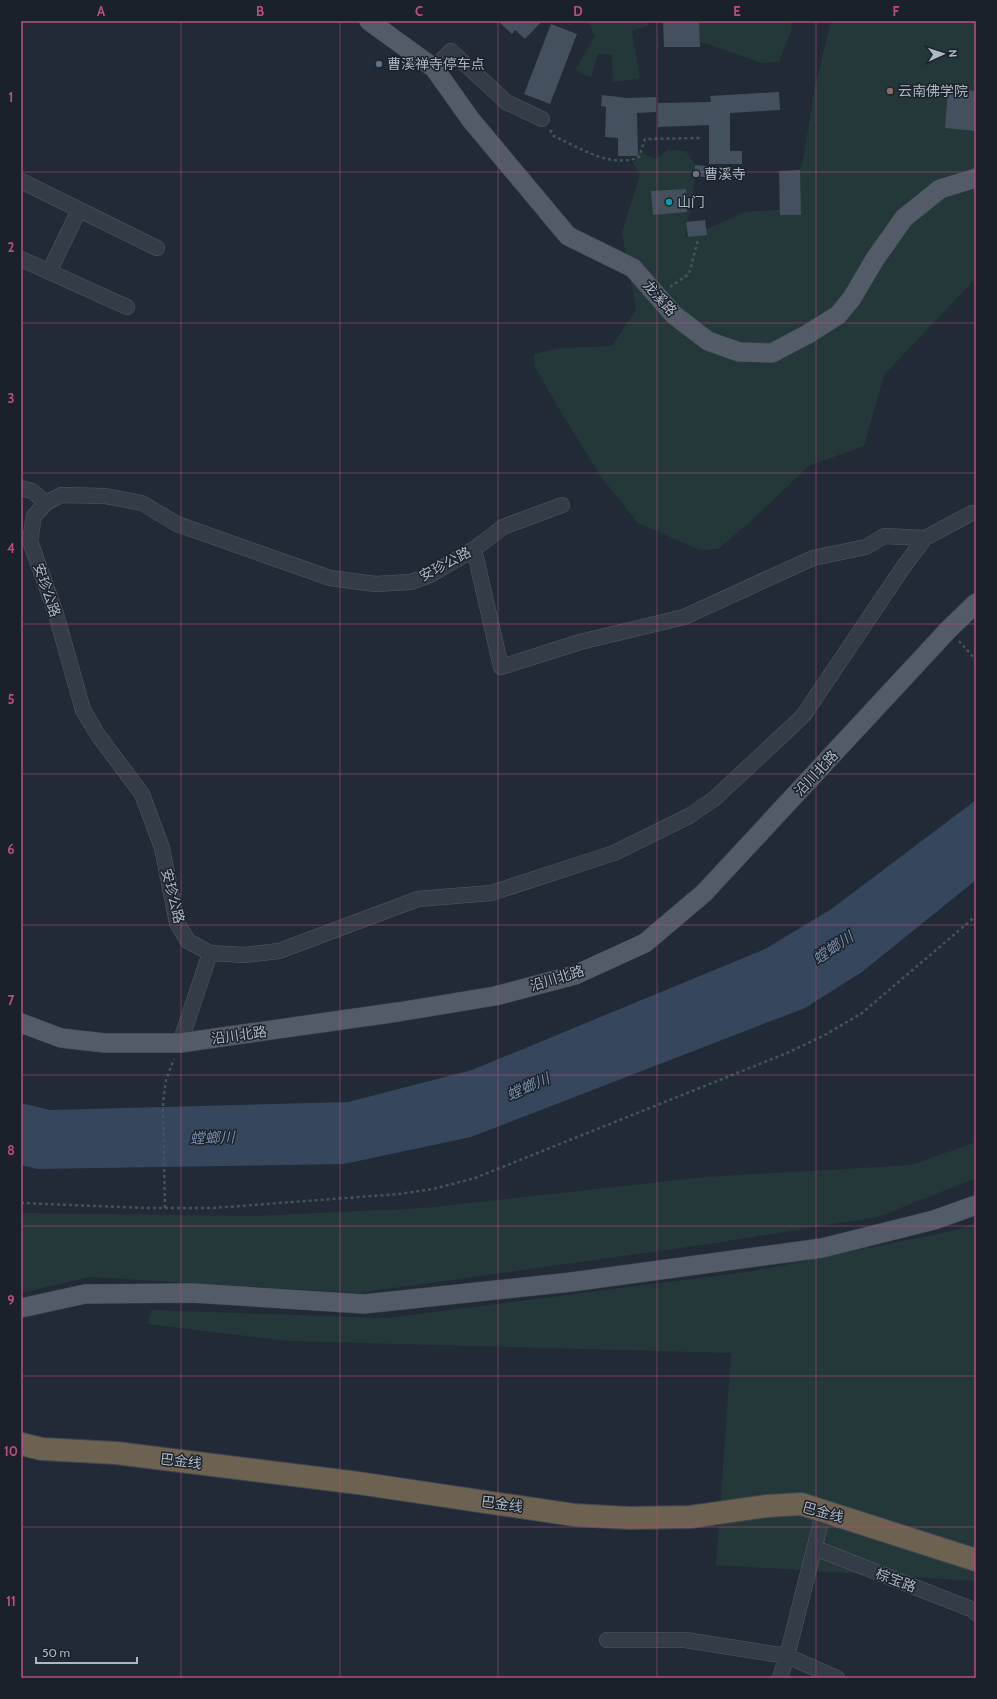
<svg xmlns="http://www.w3.org/2000/svg" width="997" height="1699" font-family="Cabin,'Noto Sans SC',sans-serif">
  <style>
    .green { fill: #243839 }
    .water { fill: #35465d }
    .building { fill: #44505e }
    .lines { fill: none; stroke-linecap: round; stroke-linejoin: round }
    .minor-casing { stroke: #515a65; stroke-width: 16 }
    .major-casing { stroke: #3d4551; stroke-width: 20 }
    .highway-casing { stroke: #3f4752; stroke-width: 24 }
    .path { stroke: #425557; stroke-width: 2.5; stroke-dasharray: 3 3; stroke-linecap: butt }
    .minor { stroke: #343c47; stroke-width: 15 }
    .major { stroke: #525b67; stroke-width: 19 }
    .highway { stroke: #6d6151; stroke-width: 22 }
    .grid { fill: none; stroke: #bb5080; stroke-width: 1; stroke-opacity: 0.55 }
    .service-dot { fill: #5c6f8a; stroke: #1a212b; stroke-width: 1.5 }
    .education-dot { fill: #8d6e63; stroke: #1a212b; stroke-width: 1.5 }
    .worship-dot { fill: #6b7280; stroke: #1a212b; stroke-width: 1.5 }
    .culture-dot { fill: #0f9aa8; stroke: #1a212b; stroke-width: 1.5 }
    .labels { text-anchor: middle; dominant-baseline: central; stroke-width: 3; stroke-linejoin: round; paint-order: stroke }
    .poi-label { font-size: 14px; fill: #aeb7c4; stroke: #1a212b; text-anchor: start }
    .street-label { font-size: 14px; fill: #aeb7c4; stroke: #1a212b }
    .water-label { font-size: 15px; font-style: italic; fill: #778eab; stroke: #1a212b }
    .neatline { fill: none; stroke: #bb5080; stroke-width: 1.5 }
    .grid-label { font-size: 13px; text-anchor: middle; font-weight: bold; fill: #bb5080 }
  </style>
  <rect width="100%" height="100%" fill="#212a36"/>
  <path class="green" d="M588 21H648V26L632 31 640 79 613 82 612 55 598 54 591 78 575 70 595 36Z
    M696 21H792L791 31 779 62 762 63 698 41Z
    M831 21H976V278L884 375 864 446 809 466 751 521 718 549 700 550 638 523 601 477 559 409 535 367 534 354 560 348 612 346 636 309 622 233 640 174 633 164 639 151 655 159 667 150 686 151 697 169 685 237 717 225 744 212 778 210 802 165 815 86Z
    M976 1142V1178L878 1217 709 1244 359 1293 89 1277 21 1293V1213L252 1216 424 1208 705 1177 911 1165Z
    M976 1222V1581L716 1565 731 1353 287 1341 148 1324 151 1310 387 1318 754 1271 957 1230Z"/>
  <path class="water" d="M976 800V880L862 972 805 1008 471 1137 344 1164 37 1169 21 1165V1103L50 1110 348 1102 472 1070 765 949 830 910Z"/>
  <path class="building" d="M498 21H542L525 39 515 30 512 34Z
    M663 21H699L700 47H664Z
    M551 24 577 34 550 104 524 94Z
    M948 89 976 91V131L945 128Z
    M779 92 780 110 730 113V151H742V164H709V125L658 127V103L711 102 710 96Z
    M602 95 627 98 656 97V112L637 113 638 156H618V138L605 137 606 107 601 106Z
    M695 165 706 166 705 177 694 176Z
    M800 170 801 215H780L779 171Z
    M686 189 687 212 653 215 651 191Z
    M705 220 707 235 688 237 686 222Z"/>
  <g class="lines">
    <g class="minor-casing">
      <path id="minor" d="M434 68 451 51 506 102 542 119
        M21 181 157 248
        M21 259 127 307
        M49 272 79 210
        M21 488 32 491 46 503
        M474 549 501 667 580 642 684 617 813 558 866 547 884 536 925 538
        M210 953 244 955 279 951 418 899 491 893 614 853 689 816 714 799 803 716 902 569 925 538 972 513H976
        M180 1043 210 953 188 941 177 923 162 848 142 794 98 735 83 710 56 614 30 541 34 516 46 503 61 495 105 496 142 503 177 524 330 578 375 584 411 582 430 575 474 549 503 527 562 505
        M815 1548 971 1609 976 1613
        M607 1640H685L787 1656 837 1678
        M780 1678 787 1656 824 1510"/>
    </g>
    <g class="major-casing">
      <path id="major" d="M369 21 434 68 471 120 568 236 633 268 674 315 708 341 739 352 772 353 808 334 838 315 852 298 875 259 904 218 940 189 976 178
        M21 1023 61 1038 105 1043H180L398 1012 495 996 575 975 645 943 704 893 949 629 976 603
        M21 1308 85 1294 192 1293 364 1304 571 1282 822 1248 934 1220 976 1205"/>
    </g>
    <g class="highway-casing">
      <path id="highway" d="M21 1444 42 1449 116 1453 358 1483 574 1515 629 1518 690 1517 767 1506 801 1504 976 1560"/>
    </g>
    <path class="path" d="M550 130 554 136C580 148 611 169 639 157L645 139 700 138
      M670 287 689 274 698 240
      M959 641 976 660
      M21 1203 146 1208H213L399 1194 433 1189 475 1178 787 1053 825 1035 862 1013 976 916
      M165 1208 163 1103 166 1080 174 1059"/>
    <use href="#minor" class="minor"/>
    <use href="#major" class="major"/>
    <use href="#highway" class="highway"/>
  </g>
  <path class="grid" d="M181 21V1678M340 21V1678M498 21V1678M657 21V1678M816 21V1678M21 172H976M21 323H976M21 473H976M21 624H976M21 774H976M21 925H976M21 1075H976M21 1226H976M21 1376H976M21 1527H976"/>
  <circle class="service-dot" cx="379" cy="64" r="4"/>
  <circle class="education-dot" cx="890" cy="91" r="4"/>
  <circle class="worship-dot" cx="696" cy="174" r="4"/>
  <circle class="culture-dot" cx="669" cy="202" r="4"/>
  <g class="labels">
    <g class="poi-label">
      <text x="387" y="64">曹溪禅寺停车点</text>
      <text x="898" y="91">云南佛学院</text>
      <text x="704" y="174">曹溪寺</text>
      <text x="677" y="202">山门</text>
    </g>
    <g class="street-label">
      <text transform="translate(660 298) rotate(48)">龙溪路</text>
      <text transform="translate(445 564) rotate(-28)">安珍公路</text>
      <text transform="translate(47 590) rotate(71)">安珍公路</text>
      <text transform="translate(816 773) rotate(-47)">沿川北路</text>
      <text transform="translate(173 896) rotate(76)">安珍公路</text>
      <text transform="translate(557 978) rotate(-17)">沿川北路</text>
      <text transform="translate(239 1035) rotate(-8)">沿川北路</text>
      <text transform="translate(181 1461) rotate(7)">巴金线</text>
      <text transform="translate(502 1504) rotate(8)">巴金线</text>
      <text transform="translate(823 1512) rotate(15)">巴金线</text>
      <text transform="translate(896 1580) rotate(21)">棕宝路</text>
    </g>
    <g class="water-label">
      <text transform="translate(833 948) rotate(-34)">螳螂川</text>
      <text transform="translate(528 1087) rotate(-24)">螳螂川</text>
      <text transform="translate(212 1138) rotate(-2)">螳螂川</text>
    </g>
  </g>
  <rect width="997" height="1699" fill="none" stroke="#1a212b" stroke-width="44"/>
  <g transform="translate(943 54) rotate(87)" stroke="#1a212b" stroke-width="3" paint-order="stroke">
  <path d="M0-3L7 15L0 10L-7 15Z" fill="#aeb7c4"/>
  <text y="-6" font-size="11" font-weight="bold" text-anchor="middle" fill="#aeb7c4">N</text>
  </g>
  <path d="M36 1657v6h101v-6" fill="none" stroke="#aeb7c4" stroke-width="2"/>
  <text x="42" y="1657" font-size="12" fill="#aeb7c4" stroke="#1a212b" stroke-width="3" paint-order="stroke">50 m</text>
  <rect x="22" y="22" width="953" height="1655" class="neatline"/>
  <g class="grid-label">
    <text x="101" y="16">A</text>
    <text x="260" y="16">B</text>
    <text x="419" y="16">C</text>
    <text x="578" y="16">D</text>
    <text x="737" y="16">E</text>
    <text x="896" y="16">F</text>
    <text x="11" y="102">1</text>
    <text x="11" y="252">2</text>
    <text x="11" y="403">3</text>
    <text x="11" y="553">4</text>
    <text x="11" y="704">5</text>
    <text x="11" y="854">6</text>
    <text x="11" y="1005">7</text>
    <text x="11" y="1155">8</text>
    <text x="11" y="1305">9</text>
    <text x="11" y="1456">10</text>
    <text x="11" y="1606">11</text>
  </g>
</svg>
